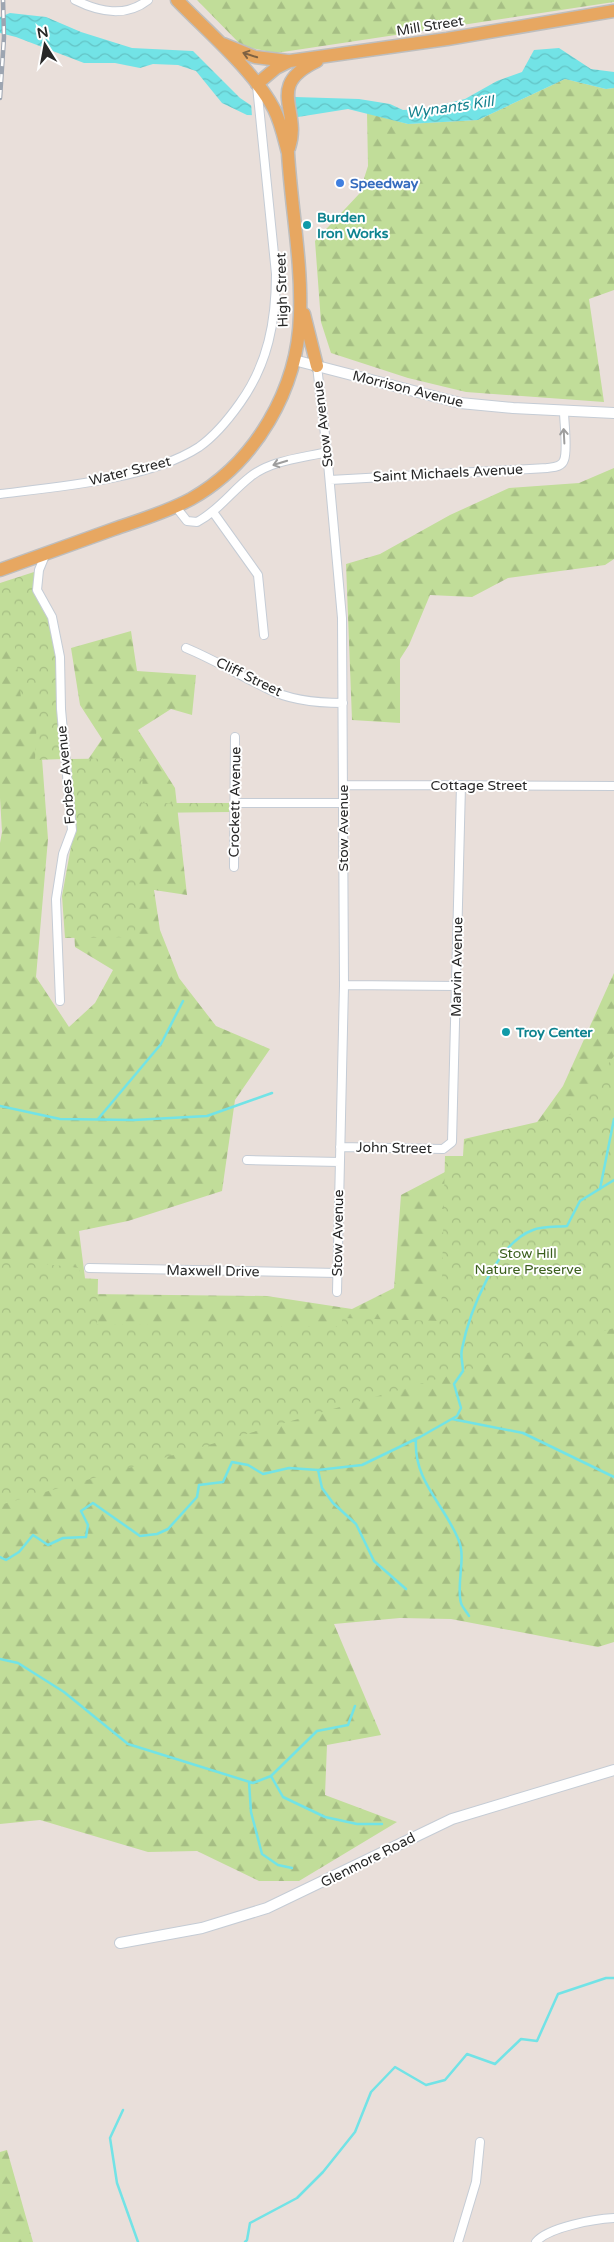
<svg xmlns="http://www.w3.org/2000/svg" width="614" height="2242" font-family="'Varela Round',sans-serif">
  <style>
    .forest { fill: url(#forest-firs) }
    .park { fill: url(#park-crowns) }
    .water { fill: url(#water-waves) }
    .pier { fill: #e9dfda }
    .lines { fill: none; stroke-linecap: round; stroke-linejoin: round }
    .stream { stroke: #72e3e6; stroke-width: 2.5 }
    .minor-casing { stroke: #c5ccd5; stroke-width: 10 }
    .tertiary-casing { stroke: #c5ccd5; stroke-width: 12 }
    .primary-casing { stroke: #bebebe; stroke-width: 15 }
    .minor { stroke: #fff; stroke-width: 8 }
    .tertiary { stroke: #fff; stroke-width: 10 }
    .primary { stroke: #e7a761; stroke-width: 12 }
    .rail-casing { stroke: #9da5b1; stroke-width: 4.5 }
    .rail { stroke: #fff; stroke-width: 2.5; stroke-dasharray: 8; stroke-linecap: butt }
    .oneway { stroke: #7e6142 }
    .oneway2 { stroke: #9e9e9e }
    .shop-dot { fill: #3f7fe0; stroke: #fff; stroke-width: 2 }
    .culture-dot { fill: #0f9aa8; stroke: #fff; stroke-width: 2 }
    .labels { text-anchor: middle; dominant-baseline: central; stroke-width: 4; stroke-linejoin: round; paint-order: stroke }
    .street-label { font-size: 14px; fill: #282828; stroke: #fff }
    .shop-label { font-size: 14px; font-weight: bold; fill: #366cbe; stroke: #fff; text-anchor: start }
    .culture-label { font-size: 14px; font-weight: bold; fill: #0d838f; stroke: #fff; text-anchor: start }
    .park-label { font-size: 14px; fill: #3b5f1d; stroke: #fff }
    .water-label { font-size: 15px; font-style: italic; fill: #15828e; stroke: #fff }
  </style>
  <defs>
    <pattern id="forest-firs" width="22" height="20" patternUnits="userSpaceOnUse" patternTransform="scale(1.25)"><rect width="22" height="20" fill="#c1dd99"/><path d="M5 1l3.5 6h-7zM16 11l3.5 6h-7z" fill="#a6be84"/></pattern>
    <pattern id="park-crowns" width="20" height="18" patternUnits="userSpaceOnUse" patternTransform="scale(1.25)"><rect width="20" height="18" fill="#c1dd99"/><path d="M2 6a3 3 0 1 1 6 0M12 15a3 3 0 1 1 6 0" fill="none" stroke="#a6be84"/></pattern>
    <pattern id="water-waves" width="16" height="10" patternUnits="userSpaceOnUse" patternTransform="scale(1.25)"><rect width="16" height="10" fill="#72e3e6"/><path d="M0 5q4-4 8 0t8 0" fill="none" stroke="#63c3c5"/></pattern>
  </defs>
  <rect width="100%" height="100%" fill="#e9dfda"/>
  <path class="forest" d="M197 0H614V2L276 53 242 46Z
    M565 79 606 89 614 88V290L589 299 604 402 466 392 408 378 331 353 321 322 315 241 359 194 368 166 367 113 408 124 478 120Z
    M614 468V559L605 565 508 578 472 597 430 595 409 645 400 659V723L352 720 346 564 380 554 450 515 509 488 579 483Z
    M0 594 40 647 39 718 48 839 36 977 69 1027 95 1003 113 970 75 947 72 896 79 773 102 739 80 705 71 648 131 631 137 671 196 675 192 715 171 709 138 730 175 788 187 895 154 890 160 930 179 978 216 1026 270 1049 235 1100 222 1191 128 1221 79 1231 87 1294 267 1296 352 1309 394 1288 401 1195 535 1125 563 1086 614 973V1642L598 1647 451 1619 400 1618 334 1624 381 1735 327 1745 325 1795 397 1822 299 1881H259L197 1851 148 1852 40 1820 0 1824V843L2 832 0 798Z
    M7 2150 33 2242H0V2152Z"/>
  <path class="park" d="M34 572V589L42 609 49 618 56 652 63 759 35 760 38 694 21 698 14 640 0 643V583Z
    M143 758 142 803H229V812L141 813 135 937 65 938 62 896 74 830 71 759Z
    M614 1056V1328L0 1505V1259L80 1268 78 1278 98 1279 97 1324 342 1327V1318L441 1321 445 1156H463L464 1139 572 1114Z"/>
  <path class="water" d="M10 13 46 17 81 32 132 48 193 51 240 98 252 106 295 97 359 99 390 104 403 110 424 109 465 99 497 81 522 72 534 50 559 48 591 69 614 72V88L606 89 565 79 478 120 408 124 348 109 298 117 247 115 222 103 196 71 178 65 153 64 140 68 115 63H84L16 37 0 33V17Z"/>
  <path class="pier" d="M292 96 295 119 252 117 251 102Z"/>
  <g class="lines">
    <path class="stream" d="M0 1106 60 1119 134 1120 207 1116 272 1093
      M98 1119 161 1044 183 1001
      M600 1189 614 1119
      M452 1419 523 1433 614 1477
      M416 1439C413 1481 445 1505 459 1541 466 1559 456 1584 461 1603 462 1607 467 1612 469 1616
      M318 1470 322 1488 333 1503 356 1524 374 1561 406 1589
      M0 1557 6 1560 19 1552 33 1535 48 1545 63 1538 86 1537 88 1525 81 1511 93 1503 140 1536 157 1534 168 1529 197 1497 199 1485 223 1482 232 1462 248 1465 263 1474 289 1468 318 1470 362 1465 420 1437 457 1416 461 1408 454 1384 463 1371C463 1364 460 1356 462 1349 469 1313 496 1243 533 1230 542 1226 557 1227 567 1226L580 1201 614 1180
      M0 1659 18 1663 64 1692 128 1744 253 1783 271 1776 317 1731 348 1725 355 1706
      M271 1776 283 1797 325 1817 357 1824H382
      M249 1782 251 1812 262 1854 278 1865 292 1868
      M123 2110 110 2138 117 2183 138 2242
      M245 2242 247 2240 250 2223 297 2198 323 2172 355 2132 371 2092 395 2067 426 2085 445 2080 467 2054 495 2064 521 2039 537 2041 558 1994 606 1978H614"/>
    <g class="minor-casing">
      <path id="minor" d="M75 0C99 12 125 18 148 0
        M317 366 327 452 342 618 344 985 337 1292
        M330 480 547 468C553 467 562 467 564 460 568 451 564 422 564 411
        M0 494C57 487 150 479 199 447 216 435 228 420 240 403 268 364 276 321 276 274L257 86
        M176 507 187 521 197 522C218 511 232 491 250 477 271 460 302 458 327 452
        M213 512 258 575 264 635
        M46 553 39 570 37 590 52 617 60 657 61 709 72 830 63 854 56 899 60 1001
        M186 648C215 660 241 676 268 689 291 701 318 703 343 703
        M343 785 614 786
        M235 803H343
        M234 867 235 737
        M344 985 457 986
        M340 1147 443 1149 452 1142 461 785
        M247 1160 340 1162
        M89 1268 337 1273
        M458 2242 476 2182 480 2142
        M536 2242C548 2227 595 2219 614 2218"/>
    </g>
    <g class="tertiary-casing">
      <path id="tertiary" d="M294 360 460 403 513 408 614 413
        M120 1943 202 1928 267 1908 452 1819 614 1770"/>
    </g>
    <g class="primary-casing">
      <path id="primary" d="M223 44 255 57 288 61
        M257 84 276 68 290 61 447 39 614 11
        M289 148C302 110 264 86 317 61
        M304 314 317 366
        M0 570C38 556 76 543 114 529 140 520 167 512 191 499 256 462 298 389 300 315 302 261 291 206 288 153 284 138 281 123 274 109 254 71 208 32 177 0"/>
    </g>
    <use href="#minor" class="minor"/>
    <use href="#tertiary" class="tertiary"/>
    <use href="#primary" class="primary"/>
    <g class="rail-casing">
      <path id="rail" d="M0 98 4 37 3 0"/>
    </g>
    <use href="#rail" class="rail"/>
  </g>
  <defs><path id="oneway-shaft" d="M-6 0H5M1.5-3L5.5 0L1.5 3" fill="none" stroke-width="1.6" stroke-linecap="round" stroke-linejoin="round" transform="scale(1.25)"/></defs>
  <use class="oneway" href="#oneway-shaft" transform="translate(250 55) rotate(-162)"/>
  <g class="oneway2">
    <use href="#oneway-shaft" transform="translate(564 436) rotate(-93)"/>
    <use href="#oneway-shaft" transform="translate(280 463) rotate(163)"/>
  </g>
  <circle class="shop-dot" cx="340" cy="183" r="5"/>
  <g class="culture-dot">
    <circle cx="307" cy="225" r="5"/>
    <circle cx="506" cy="1032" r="5"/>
  </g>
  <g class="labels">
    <g class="street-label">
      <text transform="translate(430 26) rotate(-9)">Mill Street</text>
      <text transform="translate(282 290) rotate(-92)">High Street</text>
      <text transform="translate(408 389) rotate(14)">Morrison Avenue</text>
      <text transform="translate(323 424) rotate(-97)">Stow Avenue</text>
      <text transform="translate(130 471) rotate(-14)">Water Street</text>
      <text transform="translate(448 473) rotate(-3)">Saint Michaels Avenue</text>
      <text transform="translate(249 677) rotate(26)">Cliff Street</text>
      <text transform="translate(66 775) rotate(-95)">Forbes Avenue</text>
      <text x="479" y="785">Cottage Street</text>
      <text transform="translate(235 802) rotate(-89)">Crockett Avenue</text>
      <text transform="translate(343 828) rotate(-90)">Stow Avenue</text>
      <text transform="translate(457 967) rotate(-89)">Marvin Avenue</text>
      <text transform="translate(394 1148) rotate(1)">John Street</text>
      <text transform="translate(338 1233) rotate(-89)">Stow Avenue</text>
      <text transform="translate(213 1271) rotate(1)">Maxwell Drive</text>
      <text transform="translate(368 1860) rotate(-27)">Glenmore Road</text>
    </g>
    <g class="shop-label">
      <text x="350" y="183">Speedway</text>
    </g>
    <g class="culture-label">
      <text x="317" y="217">Burden<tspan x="317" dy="16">Iron Works</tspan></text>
      <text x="516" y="1032">Troy Center</text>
    </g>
    <g class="park-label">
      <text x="528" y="1253">Stow Hill<tspan x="528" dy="16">Nature Preserve</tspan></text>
    </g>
    <g class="water-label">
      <text transform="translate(450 107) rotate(-8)">Wynants Kill</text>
    </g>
  </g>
  <g transform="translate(45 45) rotate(349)" stroke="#ffffff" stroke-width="4" paint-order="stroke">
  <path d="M0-4L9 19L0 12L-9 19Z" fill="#282828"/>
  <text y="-8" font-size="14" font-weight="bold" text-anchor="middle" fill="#282828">N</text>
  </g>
</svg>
